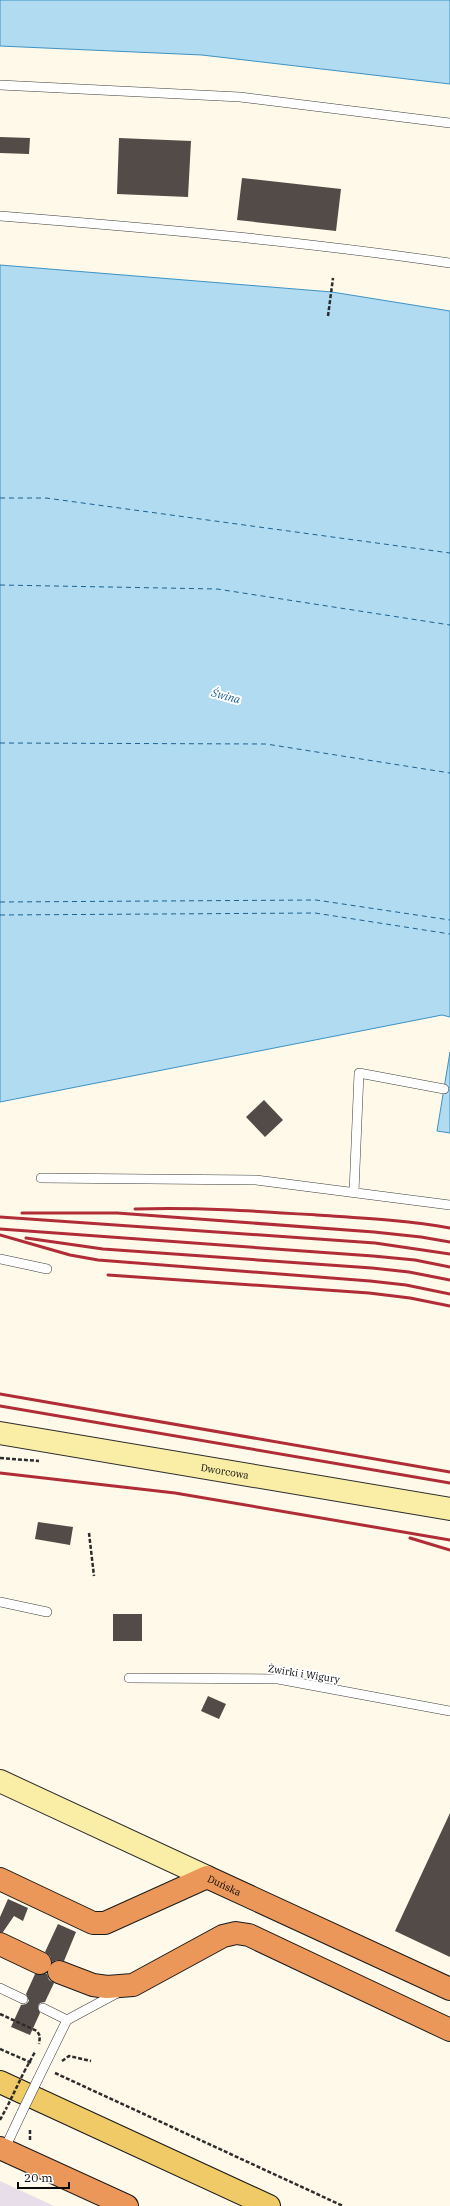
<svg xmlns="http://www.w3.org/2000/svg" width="450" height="2206" font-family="'IBM Plex Serif',serif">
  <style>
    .industrial { fill: #e7dee9 }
    .water { fill: #b0dbf1; stroke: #3c92c4 }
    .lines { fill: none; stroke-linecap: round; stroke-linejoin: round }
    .ferry { stroke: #1d6292; stroke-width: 1; stroke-dasharray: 5 4; stroke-linecap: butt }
    .building { fill: #524b47 }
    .lane-casing { stroke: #3d3d3d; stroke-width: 10 }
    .secondary-casing { stroke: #2c2c2c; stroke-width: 24 }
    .primary-casing { stroke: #1b1b1b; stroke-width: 24 }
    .highway-casing { stroke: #1b1b1b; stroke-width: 24 }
    .path { stroke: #2c2c2c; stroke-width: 2.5; stroke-dasharray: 4 2; stroke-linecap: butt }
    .lane { stroke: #fff; stroke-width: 9 }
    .secondary { stroke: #faeea7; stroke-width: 22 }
    .primary { stroke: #f0ca66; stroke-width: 22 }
    .highway { stroke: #eb9759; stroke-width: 22 }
    .rail { stroke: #b02c36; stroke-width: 3 }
    .lane-bridge-casing { stroke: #3d3d3d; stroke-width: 10; stroke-linecap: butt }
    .path-bridge { stroke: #2c2c2c; stroke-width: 2.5; stroke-dasharray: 4 2; stroke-linecap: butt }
    .lane-bridge { stroke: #fff; stroke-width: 9 }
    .labels { text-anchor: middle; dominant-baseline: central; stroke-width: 4; stroke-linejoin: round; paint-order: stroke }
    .street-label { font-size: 10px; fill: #0a0a0a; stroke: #fff }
    .water-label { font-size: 11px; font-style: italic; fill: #1d6292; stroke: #fff }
  </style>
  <rect width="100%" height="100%" fill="#fef9e8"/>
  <path class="industrial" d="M0 2181 54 2206H0Z"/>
  <path class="water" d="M0 0H450V84L202 55 0 46Z
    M0 265 332 292 450 311V1017L442 1015 0 1102Z
    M450 1052V1133L437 1131Z"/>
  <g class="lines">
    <path class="ferry" d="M0 498H46L450 553
      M0 585 217 589 450 625
      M0 743 266 744 450 773
      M0 902 316 900 450 920
      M0 915 315 913 450 934"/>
  </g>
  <path class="building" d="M0 137 30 138 29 154 0 153Z
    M119 138 191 141 188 197 117 194Z
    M242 178 341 189 336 231 237 220Z
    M264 1100 283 1120 265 1137 246 1117Z
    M38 1522 73 1527 70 1545 35 1539Z
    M113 1614H142V1641H113Z
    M208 1696 226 1704 219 1719 201 1711Z
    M450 1813V1957L395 1931Z
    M8 1899 28 1908 23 1921 14 1916 3 1932H0V1917Z
    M58 1924 76 1932 64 1961 57 1960 52 1962 50 1956 45 1952Z
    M35 1974H47L49 1980 54 1983 45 2002 40 2003 38 2006 40 2013 30 2035 11 2027 21 2005 26 2004 29 2001 26 1994Z"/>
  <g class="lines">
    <g class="lane-casing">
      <path id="lane" d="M0 85 240 97 450 123
        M0 216C151 228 300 241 450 263
        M41 1178 256 1180 450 1205
        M354 1192 359 1073 444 1089
        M0 1259 47 1269
        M0 1602 47 1612
        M129 1678 278 1679 450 1711
        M0 1988 23 1999
        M43 2008 67 2020
        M38 2079 67 2020 119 1992
        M4 2150 22 2112"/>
    </g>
    <g class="secondary-casing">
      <g id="secondary">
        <path id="s1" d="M0 1433 450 1509"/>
        <path d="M0 1781 207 1877"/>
      </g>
    </g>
    <g class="primary-casing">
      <path id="primary" d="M0 2082 269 2206"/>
    </g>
    <g class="highway-casing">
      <g id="highway">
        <path id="s2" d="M0 1879 93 1923H105L207 1877 450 1989"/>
        <path d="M0 1944 40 1963"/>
        <path d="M59 1972 93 1985 107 1987 133 1985 223 1936 236 1933 249 1935 450 2030"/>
        <path d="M0 2148 127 2206"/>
      </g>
    </g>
    <path class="path" d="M328 316 333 278
      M0 1458 39 1461
      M89 1533 94 1576
      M0 2014 37 2031 40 2036 39 2044
      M0 2049 32 2063
      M62 2061 69 2056 91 2061
      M24 2072 35 2052
      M55 2073 343 2206
      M0 2120 7 2107
      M30 2140V2129"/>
    <use href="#lane" class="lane"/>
    <use href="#secondary" class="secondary"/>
    <use href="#primary" class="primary"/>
    <use href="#highway" class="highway"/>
    <path class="rail" d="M135 1209C196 1207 256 1211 317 1215 362 1218 406 1220 450 1228
      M22 1213H117L374 1232 421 1237 450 1242
      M0 1217 375 1243 450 1254
      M0 1229 373 1256 415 1260 450 1267
      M0 1235 70 1255 98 1260 370 1281 406 1285 450 1294
      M26 1238 103 1249 372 1268 409 1272 450 1280
      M108 1275 369 1293 410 1298 450 1306
      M0 1394 450 1472
      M0 1406 450 1483
      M0 1473 175 1493 450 1540
      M410 1538 450 1550"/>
    <g class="lane-bridge-casing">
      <path id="lane-bridge" d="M22 2112 38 2079"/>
    </g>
    <path class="path-bridge" d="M8 2105 24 2072"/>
    <use href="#lane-bridge" class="lane-bridge"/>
  </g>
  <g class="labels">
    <g class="street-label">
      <text stroke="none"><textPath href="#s1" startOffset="228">Dworcowa</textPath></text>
      <text transform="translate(304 1674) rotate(9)">Żwirki i Wigury</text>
      <text stroke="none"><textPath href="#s2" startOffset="246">Duńska</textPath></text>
    </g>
    <g class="water-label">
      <text transform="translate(226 696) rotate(15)">Świna</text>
    </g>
  </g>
  <path d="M18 2182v6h51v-6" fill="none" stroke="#0a0a0a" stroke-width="2"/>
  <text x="24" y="2182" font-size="12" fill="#0a0a0a" stroke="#ffffff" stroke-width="3" paint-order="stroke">20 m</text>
</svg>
